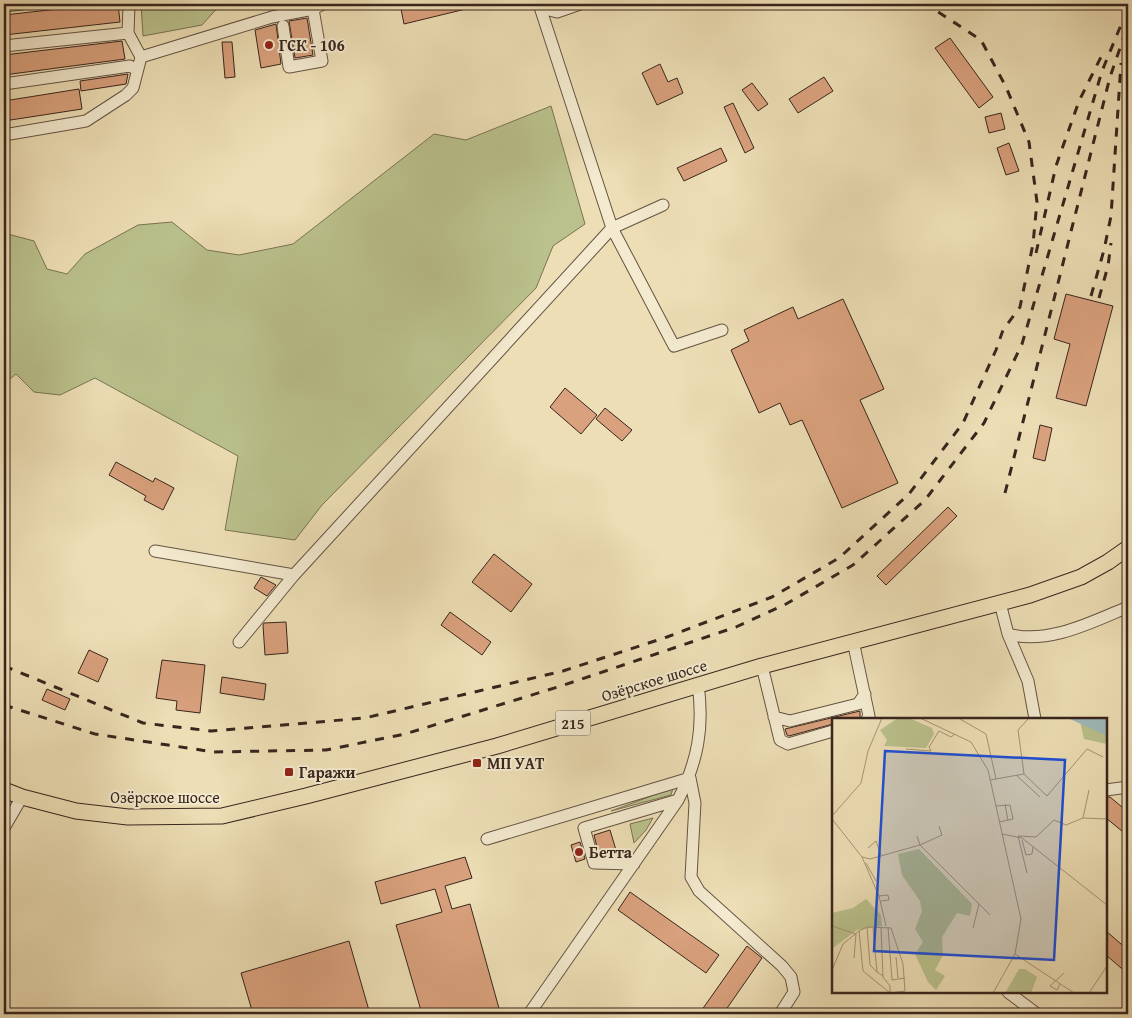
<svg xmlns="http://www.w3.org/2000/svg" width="1132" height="1018" font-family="'Gentium Book Plus',serif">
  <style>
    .green { fill: #bac18c; stroke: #797354 }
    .building { fill: #d9a17d; stroke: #38251d }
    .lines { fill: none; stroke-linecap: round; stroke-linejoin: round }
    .minor-casing { stroke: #655343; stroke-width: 13 }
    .major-casing { stroke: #38251d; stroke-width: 17 }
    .minor { stroke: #f3eacf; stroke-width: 11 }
    .major { stroke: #eddeb5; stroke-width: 15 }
    .rail { stroke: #38251d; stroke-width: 3; stroke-dasharray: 9 9; stroke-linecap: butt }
    .poi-dot { fill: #8f2418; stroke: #f3eacf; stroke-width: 2 }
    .labels { text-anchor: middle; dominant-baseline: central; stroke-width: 4; stroke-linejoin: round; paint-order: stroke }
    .shield { fill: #f3eacf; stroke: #706052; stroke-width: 1 }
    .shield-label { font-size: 15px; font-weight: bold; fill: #38251d }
    .poi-label { font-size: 16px; font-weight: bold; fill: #38251d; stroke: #f3eacf; text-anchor: start }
    .street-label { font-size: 16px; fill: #38251d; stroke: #f3eacf }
    .inset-road { fill: none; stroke: #a59478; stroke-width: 1 }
    .view { fill: #1d4ed8; fill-opacity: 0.15; stroke: #1d4ed8; stroke-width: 2.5 }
    .inset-edge { fill: none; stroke: #38251d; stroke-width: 2.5 }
  </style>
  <rect width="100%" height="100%" fill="#eddeb5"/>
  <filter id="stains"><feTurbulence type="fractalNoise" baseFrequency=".004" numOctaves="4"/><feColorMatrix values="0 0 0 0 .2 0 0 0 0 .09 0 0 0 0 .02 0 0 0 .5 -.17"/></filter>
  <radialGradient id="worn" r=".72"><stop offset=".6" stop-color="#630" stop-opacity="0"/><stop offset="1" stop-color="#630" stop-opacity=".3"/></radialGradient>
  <path class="green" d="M141 4H221L202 25 143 36Z
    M551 106 585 224 553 246 536 288 322 505 295 540 225 530 238 456 95 378 60 395 34 392 16 374 4 384V233L34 241 47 269 67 274 85 254 138 225 172 222 207 250 239 255 293 244 434 134 466 140Z
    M673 788 671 795 611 811Z
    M653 818 646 830 634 843 630 824Z"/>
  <path class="building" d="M103 4H118L120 22 4 35V15Z
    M400 4H474V7L404 24Z
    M307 18 313 55 295 58 289 21Z
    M276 24 281 64 261 68 255 30Z
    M950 38 993 97 979 108 935 48Z
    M122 41 125 59 4 75V55Z
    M222 42H232L235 77 225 78Z
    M660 64 668 82 677 78 683 93 657 105 642 73Z
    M128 74 126 84 81 91 80 81Z
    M824 77 833 91 798 113 789 99Z
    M752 83 768 104 758 111 742 90Z
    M79 89 82 109 4 121V101Z
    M733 103 754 148 745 153 724 107Z
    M1001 113 1005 129 989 133 985 117Z
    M1009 143 1019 171 1006 175 997 148Z
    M721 148 727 161 684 181 677 168Z
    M1066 294 1113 306 1086 406 1056 398 1070 344 1054 339Z
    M843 299 884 389 860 400 898 483 842 508 802 420 790 425 780 403 759 413 731 350 749 341 744 330 793 307 798 319Z
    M565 388 597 415 581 434 550 407Z
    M605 408 632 430 622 441 596 419Z
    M1040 425 1052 428 1045 461 1033 458Z
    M116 462 153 482 155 478 174 488 163 510 144 500 146 496 109 475Z
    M948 507 957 516 886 585 877 576Z
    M494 554 532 584 511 612 472 582Z
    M261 577 276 585 267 596 254 588Z
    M450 612 491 642 482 655 441 625Z
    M286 622 288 653 265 655 263 625 264 623Z
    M89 650 108 659 98 682 78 673Z
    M162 660 205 665 200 713 176 710 177 701 156 698Z
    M222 677 266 684 264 700 220 693Z
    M47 689 70 699 65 710 42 700Z
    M860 711V718L833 719V724L789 736 787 735 785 729Z
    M1106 797H1110L1128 812V836L1106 818Z
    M610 830 616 850 599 855 594 835Z
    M580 842 585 859 576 862 571 845Z
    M465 857 472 878 445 886 452 909 470 904 500 1012 492 1014H422L396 925 442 912 435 889 381 904 375 882Z
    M630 892 719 955 706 973 618 910Z
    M1106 931 1128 950V974L1106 955Z
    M349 941 370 1014H253L241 973Z
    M747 946 762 958 723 1014H699Z"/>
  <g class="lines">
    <g class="minor-casing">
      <path id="minor" d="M4 6 22 4
        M541 8 557 12 580 4
        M283 26 289 67 322 61 313 9
        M4 46 128 33
        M141 57 272 17 313 9 323 4
        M4 84 130 66 137 70
        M4 135 86 121 126 95 133 88 141 57 128 33 129 4
        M663 205 612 228 674 346 722 330
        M155 551 294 575 612 228 539 4
        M1000 603 1008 634 1028 681 1035 719
        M1008 634C1048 645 1092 622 1128 607
        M853 641 869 716 867 719
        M239 642 294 575
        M762 666 780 740 788 744 833 731
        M774 717 790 721 858 704 865 694
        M1106 790 1128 787
        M4 828 22 797
        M487 839 690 778 695 803 691 877 699 891 782 966 791 977 794 992 780 1014
        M634 864 594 863 584 828 678 800
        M1008 992 1037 1014
        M529 1014 678 800C698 761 704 727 698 684"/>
    </g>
    <g class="major-casing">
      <path id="major" d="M4 790 22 797 76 811 128 817 222 816 306 796 497 746 762 666 1030 595 1081 577 1108 562 1128 548"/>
    </g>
    <use href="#minor" class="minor"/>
    <use href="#major" class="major"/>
    <path class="rail" d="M1036 253 1056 166 1079 101 1102 55
      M1091 296 1104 250 1111 216 1121 63
      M1099 298 1108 266 1111 243
      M1005 493 1110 77 1128 25
      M4 666 143 723 211 731 365 718 563 671 667 637 772 597 839 558 909 494 963 423 996 350 1003 330 1020 307 1033 244 1037 202 1029 142 1006 87 981 40 926 4
      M4 705 95 734 214 752 326 750 405 734 561 686 736 627 786 604 853 565 925 500 984 423 1022 344 1102 71 1128 8"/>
  </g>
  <g class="poi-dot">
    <circle cx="269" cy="45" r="5"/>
    <rect x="472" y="758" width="10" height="10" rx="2.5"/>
    <rect x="284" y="767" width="10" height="10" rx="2.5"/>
    <circle cx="579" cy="852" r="5"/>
  </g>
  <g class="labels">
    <rect class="shield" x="555.5" y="710.5" width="35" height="25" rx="4"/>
    <g class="shield-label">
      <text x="573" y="723">215</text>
    </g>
    <g class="poi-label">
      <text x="279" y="45">ГСК - 106</text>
      <text x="487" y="763">МП УАТ</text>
      <text x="299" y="772">Гаражи</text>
      <text x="589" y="852">Бетта</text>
    </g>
    <g class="street-label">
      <text transform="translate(654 680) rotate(-17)">Озёрское шоссе</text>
      <text x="165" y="797">Озёрское шоссе</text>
    </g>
  </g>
  <g transform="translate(832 718)">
    <rect width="275" height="275" fill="#eddeb5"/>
    <path d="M66 0H77L100 10 102 16 94 30 52 28 55 22 48 12ZM275 0V26L252 21 248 3ZM87 131 140 186 138 198 125 195 110 219 111 237 103 252 113 258 104 272 96 264 83 236 91 224 83 211 90 193 88 183 70 157 66 136ZM34 181 49 197 50 208 25 212 1 230 0 195 21 190ZM187 251H193L205 259 199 275H173Z" fill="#bac18c"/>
    <path d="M236 0H275V18Z" fill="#9fb9ba"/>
    <path class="inset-road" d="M88 0 139 24 156 52 189 201 183 236 161 275M128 1 154 16 164 61M107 13 119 19 123 16M74 31 99 33 97 29 107 13M192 56 215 78 255 31 271 39M184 57 208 79M158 62 192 56 186 12 197 0M173 86 176 103M164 88 178 87 181 101 167 104M0 98 29 65 36 33 50 0M251 100 275 101M0 101 30 139 47 178 54 208M170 116 190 120 275 187M85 118 88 127 110 117 107 108M190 122 194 137 200 136 201 129M36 130 44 123 49 137M30 139 38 141 88 127 147 186 141 210M34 145 44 163M195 155 186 118 204 119 222 102 234 107 251 100 257 72M47 178 56 177 57 182 49 183M147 186 158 197M0 208 24 216 22 240M35 209 38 247 45 254M56 209 60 262 73 260M41 210 45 254 51 258M49 210 51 259 58 268V275M27 213 31 253 58 275M183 236 242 275M64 239 66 260M0 252 11 226 27 213 35 209 59 210 71 246 73 273 58 275M228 266 225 272 218 268 232 255M257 275 275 248"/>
    <path class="view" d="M53 33 233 42 222 242 42 233Z"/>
    <rect width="275" height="275" class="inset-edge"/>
  </g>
  <rect width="1132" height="1018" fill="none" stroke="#eddeb5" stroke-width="20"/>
  <rect x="5" y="5" width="1122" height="1008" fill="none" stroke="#38251d" stroke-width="2.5"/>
  <rect x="10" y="10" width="1112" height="998" fill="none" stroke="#38251d"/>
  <rect width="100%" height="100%" filter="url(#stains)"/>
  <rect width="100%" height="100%" fill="url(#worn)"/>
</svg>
